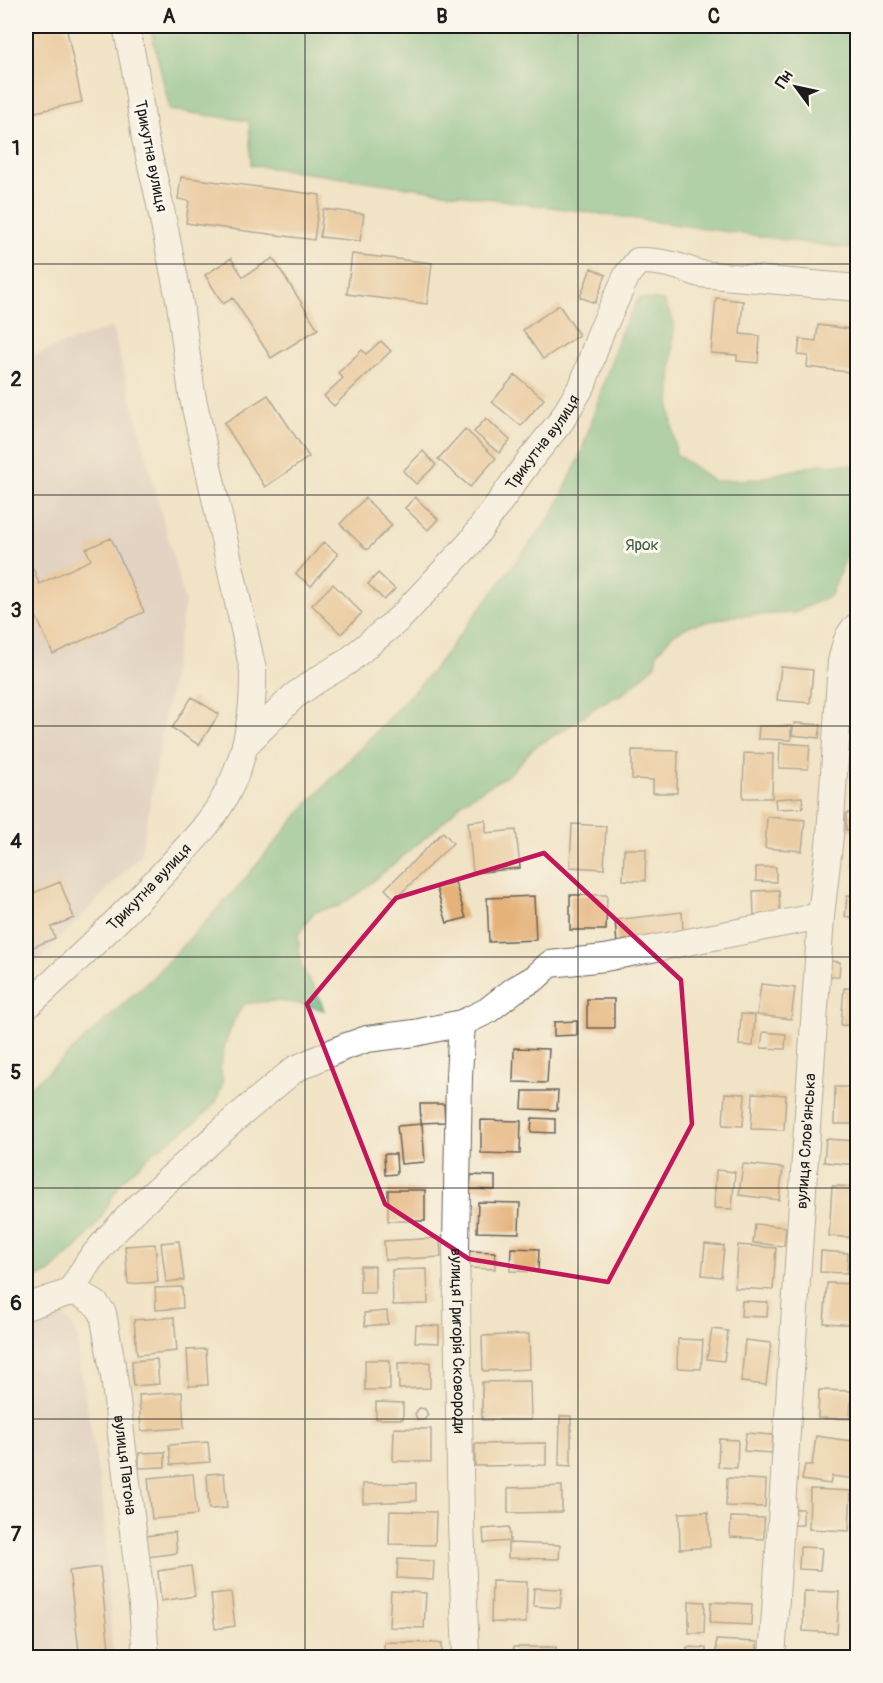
<svg xmlns="http://www.w3.org/2000/svg" width="883" height="1683" font-family="Pangolin,sans-serif">
  <style>
    .industrial { fill: #d1bfbe }
    .forest { fill: #66b884; stroke: #416a50; stroke-width: 1.5 }
    .building { fill: #e5b27a }
    .lines { fill: none; stroke-linecap: round; stroke-linejoin: round }
    .minor-casing { stroke: #676258; stroke-width: 28 }
    .minor { stroke: #fff; stroke-width: 26 }
    .marked { fill: none; stroke: #c2185b; stroke-width: 4.5; stroke-linejoin: round }
    .grid { fill: none; stroke: #1c1c1c; stroke-width: 1.5; stroke-opacity: 0.55 }
    .labels { text-anchor: middle; dominant-baseline: central; stroke-width: 6; stroke-linejoin: round; paint-order: stroke }
    .street-label { font-size: 16px; fill: #1c1c1c; stroke: #fbf7ec }
    .park-label { font-size: 16px; fill: #3e5d49; stroke: #fbf7ec }
    .neatline { fill: none; stroke: #1c1c1c; stroke-width: 2 }
    .grid-label { font-size: 20px; text-anchor: middle; font-weight: bold; fill: #1c1c1c }
  </style>
  <rect width="100%" height="100%" fill="#fbf7ec"/>
  <filter id="ink" filterUnits="userSpaceOnUse"><feTurbulence type="fractalNoise" baseFrequency=".0167" numOctaves="2"/><feDisplacementMap in="SourceGraphic" scale="12" xChannelSelector="R" yChannelSelector="G"/><feConvolveMatrix kernelMatrix="1 2 1 2 8 2 1 2 1" color-interpolation-filters="sRGB"/></filter>
  <filter id="wash" filterUnits="userSpaceOnUse"><feTurbulence type="fractalNoise" baseFrequency=".008" numOctaves="4" result="noise"/><feDisplacementMap in="SourceGraphic" scale="24" xChannelSelector="R" yChannelSelector="G"/><feGaussianBlur stdDeviation="1.35" result="paint"/><feColorMatrix in="noise" values="0 0 0 0 0 0 0 0 0 0 0 0 0 0 0 0 0 1.4 0 .05"/><feComposite in="paint" operator="in"/></filter>
  <g filter="url(#wash)">
    <rect width="100%" height="100%" fill="#f1e3c6"/>
    <path class="industrial" d="M112 327 185 602 141 855 26 973V359L53 348Z
      M50 1314 62 1316 73 1326 78 1341 79 1360 103 1501 113 1657 26 1658V1328Z"/>
    <path class="forest" d="M150 26H857V250L251 165 249 121 170 110Z
      M639 298 664 301 674 322 670 408 676 454 714 481 756 479 820 464 857 465V545L846 558 831 595 794 613 735 616 691 625 672 635 657 653 655 665 624 693 602 703 568 727 533 748 510 774 465 800 439 826 364 889 339 906 314 912 298 935 301 967 315 989 324 1010C294 1001 275 999 244 1004L234 1020 225 1044 220 1067 223 1082 216 1102 195 1123 151 1154 120 1183 98 1223 75 1249 49 1273 26 1281V1091L65 1057 154 976 238 887 302 810 429 675 554 512 581 454 600 394 621 332Z"/>
    <g id="blocks">
      <path class="building" d="M26 26H66L82 102 26 114Z
        M181 177 320 195 314 240 186 223 189 201 178 199Z
        M323 209 364 214 360 241 320 237Z
        M352 254 432 263 427 304 347 294Z
        M231 258 243 277 273 258 318 329 271 358 233 298 223 304 205 275Z
        M591 268 606 275 595 303 580 297Z
        M716 298 743 301 740 334 760 336 758 363 737 361V355L711 353Z
        M559 305 579 335 543 359 523 330Z
        M818 325 858 330 857 373 807 367 808 356 798 355 800 339 816 341Z
        M381 341 391 351 334 406 324 396 343 378 338 373 362 350 366 354Z
        M515 375 544 399 521 426 492 402Z
        M268 395 309 457 265 487 224 423Z
        M486 418 510 440 499 453 474 432Z
        M465 429 496 458 470 487 438 459Z
        M423 451 436 465 416 484 403 471Z
        M415 497 438 519 428 530 405 508Z
        M365 498 392 525 367 550 340 524Z
        M111 538 144 612 53 654 26 594V571L33 568 39 584 91 560 86 549Z
        M324 542 338 554 311 586 296 574Z
        M378 573 395 589 384 600 368 584Z
        M333 584 362 613 341 634 312 605Z
        M781 667 813 670 810 703 777 700Z
        M192 697 219 714 199 745 172 728Z
        M794 723 821 725 819 738 792 735Z
        M759 726H791V740L758 739Z
        M780 743 810 745 808 769 779 768Z
        M632 750 678 751 677 793H653V780L632 779Z
        M744 753 773 754 772 798H743Z
        M802 797 803 808 776 809 775 799Z
        M846 813H858V830H846Z
        M767 817 805 820 802 851 765 848Z
        M486 820V833L516 830 520 868 473 873 468 822Z
        M572 824 606 826 604 869 570 867Z
        M443 832 453 843 395 899 385 889Z
        M855 841H858V868L852 867Z
        M624 849H646L645 881 623 880Z
        M756 867H776V882L756 881Z
        M60 882 74 918 51 927 55 938 26 950V896Z
        M455 882 466 918 447 923 436 887Z
        M779 890 780 914 754 915 753 891Z
        M570 895H607L606 930H570Z
        M534 896 536 940 489 942 487 898Z
        M847 896H858V917H845Z
        M682 912 683 932 644 937V942L617 945 615 920Z
        M829 961 840 962 839 977 828 976Z
        M761 984 795 988 791 1019 757 1015Z
        M844 988 858 989V1026L841 1025Z
        M587 999H614V1028H587Z
        M741 1014 755 1015 753 1046 739 1045Z
        M577 1021V1035L554 1036V1022Z
        M763 1032 786 1034 785 1049 761 1048Z
        M514 1048 549 1049 547 1083 513 1082Z
        M835 1087H858V1124H834Z
        M523 1091H558L557 1110 522 1109Z
        M725 1093 745 1094 743 1126 723 1125Z
        M753 1093 786 1095 784 1130 751 1129Z
        M420 1104H444L445 1122 421 1123Z
        M532 1118 555 1119V1133L531 1132Z
        M481 1120 521 1121 520 1154 481 1153Z
        M422 1124 425 1162 401 1164 397 1126Z
        M826 1139 858 1141V1165L824 1162Z
        M384 1154H396L397 1174 385 1175Z
        M743 1164 783 1168 779 1200 739 1195Z
        M716 1170 735 1172 732 1209 714 1208Z
        M471 1175 495 1176V1190L470 1189Z
        M832 1186 858 1187V1238L829 1236Z
        M388 1190H425V1221H388Z
        M478 1202 520 1203 519 1233 477 1232Z
        M755 1224 786 1227 784 1246 753 1243Z
        M440 1238 441 1257 385 1260 384 1241Z
        M179 1241 184 1280 166 1282 161 1243Z
        M155 1244 158 1282 128 1284 125 1246Z
        M705 1244 724 1246 721 1277 702 1275Z
        M738 1245 776 1248 773 1290 735 1288Z
        M511 1248 539 1249 538 1272 510 1271Z
        M469 1251 495 1252V1269L469 1268Z
        M821 1251 848 1253 847 1273 820 1272Z
        M360 1266H375V1293H360Z
        M427 1269 428 1304 393 1305 392 1270Z
        M827 1283 858 1284V1325L824 1323Z
        M182 1287 183 1308 156 1310 155 1288Z
        M742 1301 768 1302 767 1317 741 1316Z
        M387 1311 388 1324 365 1326 364 1313Z
        M174 1317 177 1351 137 1355 134 1320Z
        M416 1325 439 1326V1343L415 1342Z
        M712 1329 728 1331 724 1361 707 1359Z
        M529 1334 530 1369 483 1371 482 1336Z
        M678 1339 703 1340 701 1369 677 1368Z
        M745 1340 771 1343 766 1385 741 1382Z
        M206 1349 208 1385 189 1386 187 1350Z
        M157 1359 159 1384 133 1386 132 1361Z
        M365 1360H390V1390H365Z
        M430 1362V1388L399 1389 398 1363Z
        M530 1381 531 1420H482V1382Z
        M819 1390 851 1391 850 1419 818 1418Z
        M182 1392 184 1428 141 1431 139 1395Z
        M376 1402 403 1403V1419H376Z
        M419 1408 425 1409 428 1415 424 1420H417L415 1414Z
        M560 1416H571V1466L559 1465Z
        M394 1428 431 1429V1462L393 1461Z
        M746 1433 773 1435 772 1453 744 1451Z
        M816 1436 858 1442V1462L855 1479 832 1476 830 1484 802 1480 805 1465H812Z
        M719 1439 738 1440 737 1468 718 1467Z
        M208 1442 210 1462 171 1465 169 1445Z
        M546 1443V1465L475 1466V1444Z
        M165 1452V1467L139 1468V1453Z
        M224 1473 227 1508 209 1509 207 1474Z
        M193 1474 197 1515 152 1519 148 1478Z
        M727 1478 766 1480 765 1507 726 1506Z
        M416 1483V1501L363 1503V1484Z
        M562 1486V1512L508 1513V1488Z
        M810 1489 851 1491 849 1531 809 1529Z
        M790 1509H803V1525H790Z
        M390 1511 436 1512 435 1545 389 1544Z
        M708 1512 710 1547 680 1549 679 1513Z
        M731 1517 764 1518V1539L730 1537Z
        M509 1527 510 1541 484 1543 483 1529Z
        M175 1532 177 1553 148 1557 146 1536Z
        M508 1543 560 1545 559 1559 508 1558Z
        M800 1547 822 1548 820 1570 799 1569Z
        M398 1559 434 1561 433 1580 397 1578Z
        M191 1566 195 1596 161 1601 158 1571Z
        M100 1567 110 1658H80L69 1571Z
        M492 1581 527 1582 526 1623 491 1622Z
        M534 1588 562 1589 560 1608 533 1606Z
        M391 1591 426 1593 424 1628 389 1627Z
        M804 1591 839 1592 837 1633 803 1631Z
        M231 1592 235 1626 215 1629 211 1594Z
        M854 1592H858V1624H853Z
        M689 1601 705 1602 704 1633H689Z
        M711 1602 752 1604 751 1625 710 1623Z
        M716 1640 757 1642V1658H716Z
        M384 1642 442 1643V1658H384Z
        M513 1647H556V1658H513Z
        M687 1647 706 1648V1658H686Z"/>
    </g>
  </g>
  <g filter="url(#ink)">
    <use href="#blocks" fill-opacity="0" stroke="#676258" stroke-width="1.5"/>
    <g class="lines">
      <g class="minor-casing">
        <g id="minor">
          <path id="s1" d="M245 745 294 696 317 680 347 662 400 618 470 543 529 461 561 421 583 384 600 334 627 275 638 261C660 260 680 266 700 274L858 288"/>
          <path id="s2" d="M26 1007C75 962 124 916 170 866 190 844 212 822 226 795 246 757 254 712 253 670L192 394 180 304 158 195 145 139 135 70 126 26"/>
          <path id="s3" d="M462 1023 459 1075 456 1247 461 1522 466 1658"/>
          <path id="s4" d="M70 1292 82 1295 96 1304 103 1313 114 1376 142 1605 146 1658"/>
          <path d="M26 1307 70 1292 89 1261 109 1237 136 1209 235 1119 295 1069 344 1047 367 1039 415 1033 462 1023 487 1011 514 990 535 978 550 964 605 958 821 916"/>
          <path id="s5" d="M772 1658 821 916 830 836 841 662C844 649 846 634 858 625"/>
        </g>
      </g>
      <use href="#minor" class="minor"/>
    </g>
  </g>
  <path d="M0 0H883V1683H0ZM544 853 681 980 692 1124 608 1282 469 1259 385 1204 307 1004 396 898Z" fill="#f1e3c6" fill-opacity=".55" fill-rule="evenodd"/>
  <path class="marked" d="M544 853 681 980 692 1124 608 1282 469 1259 385 1204 307 1004 396 898Z"/>
  <path class="grid" d="M305 26V1658M578 26V1658M26 264H858M26 495H858M26 726H858M26 957H858M26 1188H858M26 1419H858"/>
  <g class="labels">
    <g class="street-label">
      <text transform="translate(151 156) rotate(79)">Трикутна вулиця</text>
      <text stroke="none"><textPath href="#s1" startOffset="428">Трикутна вулиця</textPath></text>
      <text stroke="none"><textPath href="#s2" startOffset="172">Трикутна вулиця</textPath></text>
      <text stroke="none"><textPath href="#s5" startOffset="518">вулиця Слов'янська</textPath></text>
      <text stroke="none"><textPath href="#s3" startOffset="318">вулиця Григорія Сковороди</textPath></text>
      <text stroke="none"><textPath href="#s4" startOffset="194">вулиця Патона</textPath></text>
    </g>
    <g class="park-label">
      <text x="642" y="545">Ярок</text>
    </g>
  </g>
  <rect width="883" height="1683" fill="none" stroke="#fbf7ec" stroke-width="66"/>
  <g transform="translate(796 87) rotate(303)" stroke="#fbf7ec" stroke-width="4.5" paint-order="stroke">
  <path d="M0-4.5L10 22L0 15L-10 22Z" fill="#1c1c1c"/>
  <text y="-9" font-size="16" font-weight="bold" text-anchor="middle" fill="#1c1c1c">Пн</text>
  </g>
  <rect x="33" y="33" width="817" height="1617" class="neatline"/>
  <g class="grid-label">
    <text x="169" y="23">A</text>
    <text x="442" y="23">B</text>
    <text x="714" y="23">C</text>
    <text x="16" y="155">1</text>
    <text x="16" y="386">2</text>
    <text x="16" y="617">3</text>
    <text x="16" y="848">4</text>
    <text x="16" y="1079">5</text>
    <text x="16" y="1310">6</text>
    <text x="16" y="1541">7</text>
  </g>
</svg>
